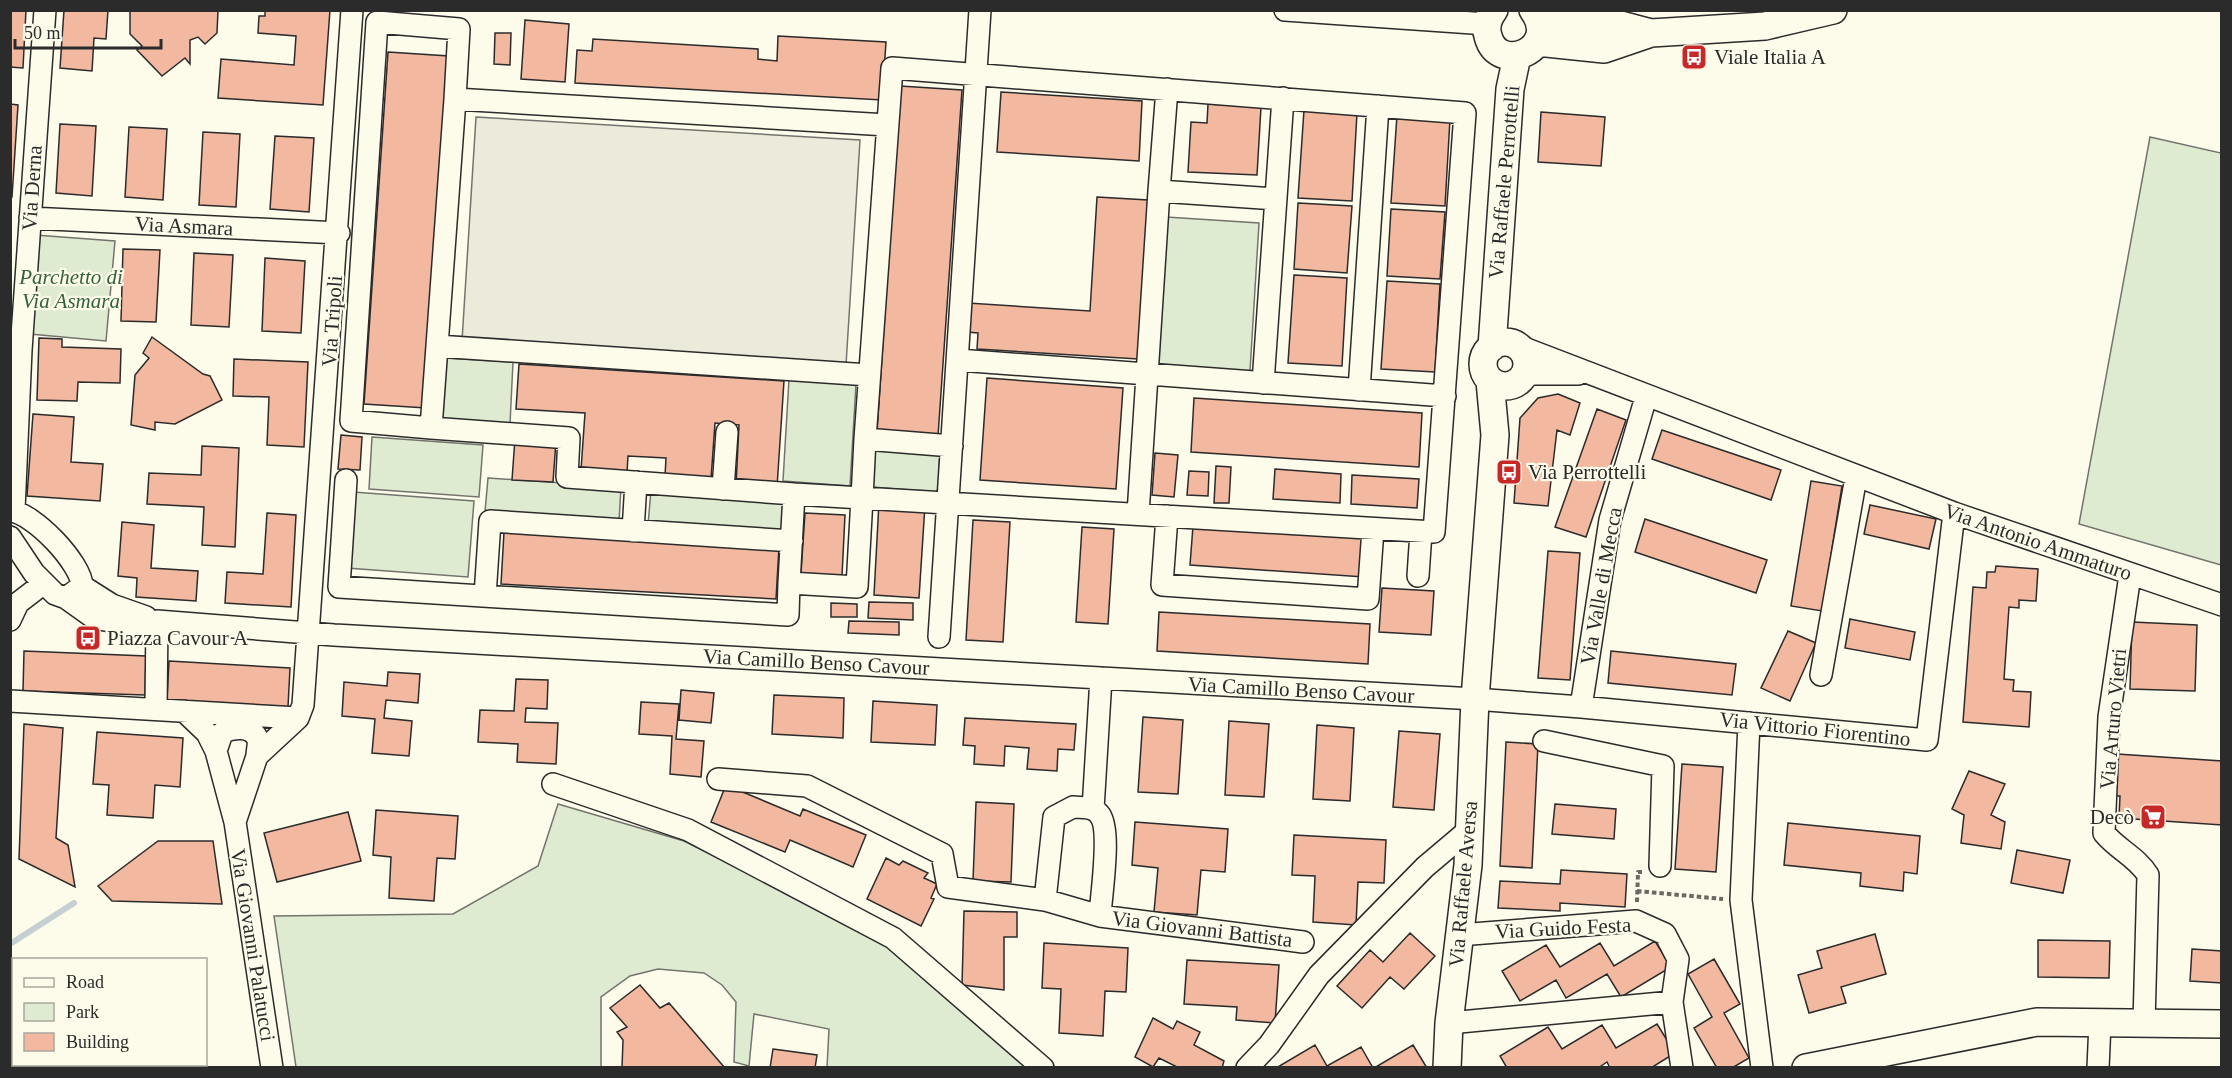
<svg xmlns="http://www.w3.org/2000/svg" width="2232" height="1078" font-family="Georgia,serif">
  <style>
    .green { fill: #deebd1; stroke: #74746e; stroke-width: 1.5 }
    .parking { fill: #eceadb; stroke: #74746e; stroke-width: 1.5 }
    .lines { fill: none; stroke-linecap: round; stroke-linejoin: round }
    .stream { stroke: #c7d0d0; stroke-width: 6 }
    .building { fill: #f2b8a0; stroke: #2b2b2b; stroke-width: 1.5 }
    .minor-casing { stroke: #2b2b2b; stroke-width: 24 }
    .major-casing { stroke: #2b2b2b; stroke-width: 30 }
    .path { stroke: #6a6964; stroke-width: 4; stroke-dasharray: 4.5 3; stroke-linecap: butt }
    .minor { stroke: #fdfbea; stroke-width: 21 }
    .major { stroke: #fdfbea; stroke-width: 27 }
    .labels { text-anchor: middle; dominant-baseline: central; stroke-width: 4.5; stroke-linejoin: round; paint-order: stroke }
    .poi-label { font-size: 21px; fill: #2b2b2b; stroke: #fdfbea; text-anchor: start }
    .street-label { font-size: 21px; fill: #2b2b2b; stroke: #fdfbea }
    .park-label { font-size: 21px; font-style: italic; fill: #34623c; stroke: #fdfbea }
  </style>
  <rect width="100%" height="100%" fill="#fdfbea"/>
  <path class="green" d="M2150 137 2221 153V565L2079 524Z
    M1166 217 1259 223 1250 371 1156 365Z
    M35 235 115 241 106 341 30 334Z
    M444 358 513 362 510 424 440 420Z
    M789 379 856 384 850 486 783 481Z
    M372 437 483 445 479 497 369 489Z
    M874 448 940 452 938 492 871 487Z
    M488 478 621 487 619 522 485 512Z
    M651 490 784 498 782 533 648 525Z
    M353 492 474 501 468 577 347 568Z
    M558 804 684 841 887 943 1026 1067H827L829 1029 754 1014 749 1066 734 1062 736 1002 722 985 704 973 658 969 630 976 601 997V1067H296L274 916 453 914 538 866Z"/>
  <path class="parking" d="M476 117 860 140 846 365 462 341Z"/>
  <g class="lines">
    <path class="stream" d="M10 944 74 903"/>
  </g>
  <path class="building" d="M10 10H26L23 68 10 67Z
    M64 10H108L106 39 94 38 92 71 60 68Z
    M130 10H218L217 33 205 44 198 37 190 40V64L185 58 162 76 137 50 142 46 130 34Z
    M265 10H330L323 105 218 98 221 59 294 65 296 36 258 33 259 16H265Z
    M525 20 569 24 565 82 521 79Z
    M495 33H511L510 65 494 64Z
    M778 36 886 42 882 100 575 83 577 50 592 51 593 39 758 49V59L777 61Z
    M388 52 449 56 426 408 364 404Z
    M900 86 962 90 938 436 877 432Z
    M1001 92 1142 101 1139 161 997 152Z
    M10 104 18 105 12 197H10Z
    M1208 104 1261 107 1257 175 1188 172 1191 122 1207 123Z
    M1304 110 1357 113 1352 201 1298 198Z
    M1541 112 1605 117 1601 166 1538 162Z
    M1397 115 1450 119 1445 206 1391 203Z
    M60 124 96 126 92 196 56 193Z
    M129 127 167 129 163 200 125 197Z
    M203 132 240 134 236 207 199 205Z
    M275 136 314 138 309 212 270 209Z
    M1097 197 1148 200 1138 359 977 349 978 333 967 332 968 303 1090 311Z
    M1298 203 1352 206 1347 273 1294 269Z
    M1391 209 1445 212 1440 279 1387 276Z
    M123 249 160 250 156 322 121 321Z
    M194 253 233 255 229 327 191 325Z
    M265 258 305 261 301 333 262 331Z
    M1294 275 1347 278 1342 366 1288 363Z
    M1387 281 1440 284 1435 372 1381 369Z
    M152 337 203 374 210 376 222 400 175 424 155 422V430L131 425 135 375 149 358 143 353Z
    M39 338 62 339V347L121 349 120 383 78 382 77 401 37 400Z
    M234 359 308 362 304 447 267 445 269 397 233 396Z
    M519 364 784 381 777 487 736 485 739 425 715 423 711 479 665 476 666 458 628 456 627 473 581 470 585 413 516 409Z
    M987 378 1123 388 1116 489 980 480Z
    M1558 394 1580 403 1570 435 1557 430 1548 506 1514 503 1520 418 1538 398Z
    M1194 398 1422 413 1419 467 1191 452Z
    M1597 409 1626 420 1586 537 1555 527Z
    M33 414 74 417 71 462 103 464 100 501 27 496Z
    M1662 430 1781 470 1771 500 1652 459Z
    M341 435 362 437 360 470 338 469Z
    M515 438 556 441 553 482 512 480Z
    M202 446 239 448 235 547 202 545 204 507 147 504 149 473 201 475Z
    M1155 453 1178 455 1174 497 1152 495Z
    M1216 466 1231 467 1229 503H1214Z
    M1275 469 1341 474 1340 503 1273 499Z
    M1189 471 1209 472 1208 496 1187 495Z
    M1352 475 1419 479 1417 508 1351 504Z
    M1811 481 1842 486 1822 611 1791 606Z
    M879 502 925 505 919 598 874 595Z
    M1870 505 1936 519 1929 549 1864 534Z
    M267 513 296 515 291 607 225 603 227 572 263 574Z
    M805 513 845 515 842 576 801 573Z
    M1645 519 1767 560 1756 593 1635 552Z
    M973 520 1010 522 1003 642 966 640Z
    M122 522 154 525 151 568 198 571 196 601 136 597 137 578 118 576Z
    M1193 526 1367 538 1364 577 1190 565Z
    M1082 527 1114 529 1108 624 1076 622Z
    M504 532 779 547 776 599 501 584Z
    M1548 551 1580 553 1570 680 1538 678Z
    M1996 566 2038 569 2036 601 2019 600V608L2009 607 2004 679 2014 680 2013 691 2031 692 2029 727 1963 722 1973 587 1986 588 1987 572H1995Z
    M1382 588 1434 591 1431 635 1379 632Z
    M869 602 913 603V620L868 618Z
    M831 603 857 604V617H831Z
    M1159 612 1370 624 1368 664 1157 651Z
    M1850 619 1915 632 1910 660 1845 648Z
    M849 621 899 622V635L848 633Z
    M2132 622 2197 625 2195 691 2130 689Z
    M1788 631 1816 643 1790 701 1761 688Z
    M24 651 146 656 145 695 23 691Z
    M1611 651 1736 664 1732 695 1608 683Z
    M169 661 290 668 288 707 167 700Z
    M388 672 420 674 418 703 386 700 384 718 412 721 409 756 372 753 375 719 342 716 344 682 387 686Z
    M516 679 548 680 547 709 526 708 525 722 558 723 556 764 517 762 518 744 478 742 480 710 514 711Z
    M681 690 714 693 711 723 679 720Z
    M774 695 844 698 843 738 772 734Z
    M873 701 937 705 935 745 871 742Z
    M641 702 679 704 676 739 704 741 701 777 670 774 672 736 639 734Z
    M1143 717 1183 720 1178 794 1138 792Z
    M965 718 1076 724 1074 750 1058 749 1057 771 1027 769 1029 748 1005 746 1004 766 974 764 975 746 963 745Z
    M1229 721 1269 724 1264 797 1225 795Z
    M24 724 63 728 56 838 68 845 75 887 19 859Z
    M1317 725 1354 728 1350 801 1313 799Z
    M1399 731 1440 734 1434 810 1393 807Z
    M97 732 183 738 180 787 155 785 153 818 107 815 109 785 93 784Z
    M1506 742 1538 744 1532 868 1500 866Z
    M2117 754 2222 761V825L2119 818 2120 796H2114Z
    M1682 764 1723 767 1716 872 1675 869Z
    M1969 771 2005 784 1991 815 2005 822 2001 849 1961 843 1964 815 1952 809Z
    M726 785 800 816 803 809 866 835 853 867 790 840 785 852 711 822Z
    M976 802 1014 804 1011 882 973 881Z
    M1555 804 1616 809 1614 839 1552 834Z
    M376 810 458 816 455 859 437 858 434 901 389 898 391 857 373 855Z
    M348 812 361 861 277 882 264 833Z
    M1135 822 1228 829 1225 872 1201 870 1197 915 1154 912 1158 868 1132 865Z
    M1788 823 1920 836 1917 874 1904 872 1903 891 1860 886 1861 873 1784 865Z
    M1294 835 1386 840 1384 883 1358 882 1356 925 1313 922 1315 876 1292 875Z
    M158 841H213L222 904 112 901 98 886Z
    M2017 850 2070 860 2063 893 2011 883Z
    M886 858 899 865 903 861 928 873 924 878 937 884 931 898 934 899 921 926 867 899Z
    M1561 870 1627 874 1625 907 1560 903V911L1498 908 1500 881 1560 884Z
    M964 911 1017 912V937H1004V990L962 985Z
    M1410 933 1435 956 1404 989 1390 977 1362 1008 1337 986 1370 950 1383 962Z
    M1875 934 1886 974 1841 987 1846 1003 1809 1013 1798 975 1822 968 1817 951Z
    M2038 940 2110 941 2109 978 2038 977Z
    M1655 941 1671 967 1621 997 1607 974 1566 998 1556 980 1520 1001 1502 971 1546 945 1560 967 1600 943 1614 966Z
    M1044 943 1128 948 1126 992 1105 991 1103 1036 1059 1033 1061 989 1042 988Z
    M2192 949 2222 951V983L2190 981Z
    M1714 959 1740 1004 1724 1013 1749 1058 1732 1068H1717L1694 1028 1712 1017 1688 974Z
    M1187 960 1279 965 1275 1023 1236 1020 1237 1007 1184 1004Z
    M640 985 660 1008 669 1003 725 1068H622L623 1040 617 1032 627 1027 610 1008Z
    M10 996H14V1064H200V1068H10Z
    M1153 1018 1173 1029 1177 1021 1200 1032 1194 1045 1224 1061 1222 1068H1179L1159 1058 1153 1067 1135 1057Z
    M1657 1024 1675 1053 1651 1068H1610L1607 1062 1598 1068H1507L1500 1056 1548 1027 1562 1049 1602 1025 1616 1048Z
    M1315 1045 1327 1066 1361 1047 1373 1068H1276Z
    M1413 1045 1427 1068H1374Z
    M773 1049 817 1055 815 1068H770Z"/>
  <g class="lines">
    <g class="minor-casing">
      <path id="minor" d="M1285 10 1487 24
        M1167 89 1159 191 1276 199
        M30 218 339 233
        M1516 345 1954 513 2222 605
        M437 346 431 428 569 438 567 477 794 494
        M958 360 1445 396
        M1525 374H1578
        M869 375 437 346 455 99 887 125
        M1263 383 1283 98
        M1359 390 1378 106
        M431 428 351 421 377 22 459 29 455 99
        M865 439 892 68 1465 113 1434 532 862 498 865 439 952 446
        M346 480 339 587 788 615 789 583
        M723 489 727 432
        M794 494 862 498 857 587 789 583Z
        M14 510 21 350 45 10
        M10 511C33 512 82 564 82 586L66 598
        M1138 514 1159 191
        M1167 516 1162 585 1368 599 1373 529
        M633 531 636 482
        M10 537 34 573 55 594 66 598 94 618 132 625 157 621 334 635 1475 699 1581 707 1927 740 1954 513
        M2130 575 2109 717 2104 833C2118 850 2137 857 2148 875L2144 1023
        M1418 576 1421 532
        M82 586 112 605 146 617
        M485 596 490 521 792 541
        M10 620 18 603 44 583
        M939 637 980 10
        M1821 675 1856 477
        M10 701 298 718
        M1581 707 1610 520 1646 397
        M156 708 157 621
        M184 711 207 733 216 751 235 822 272 1068
        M1749 723 1741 900 1762 1068
        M1544 741 1663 766 1660 866
        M216 751 222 733C232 727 253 725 258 740 259 744 257 751 257 756
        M718 779 807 786 942 854 948 887 1045 900
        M553 784 688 830 893 938 1043 1068
        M1073 807C1082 808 1093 806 1099 814 1112 828 1101 895 1100 916L1045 900 1054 817Z
        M1093 809 1101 678
        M235 822 257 756 298 718 303 705 352 10
        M1100 916 1303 942
        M1459 935 1636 921 1665 934 1678 959 1672 1002
        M1449 1023 1672 1002 1682 1068
        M1247 1068 1269 1045 1319 975 1425 867 1470 829
        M2098 1068 2100 1023"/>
    </g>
    <g class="major-casing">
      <path id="major" d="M1494 10C1488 18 1485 27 1488 36 1498 76 1562 49 1533 10
        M1537 16 1617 24 1651 33
        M1537 42 1604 49 1651 33 1765 26 1833 10
        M1483 364a22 22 0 1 1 44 0a22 22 0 1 1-44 0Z
        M1492 347 1510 89 1517 56
        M1447 1068 1449 1023 1468 865 1475 699 1495 435 1490 381
        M1806 1068 2037 1022 2222 1024"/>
    </g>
    <path class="path" d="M1637 891 1723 899
      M1637 902 1638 872H1642"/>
    <use href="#minor" class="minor"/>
    <use href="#major" class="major"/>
  </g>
  <defs>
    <g id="bus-square" transform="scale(1.35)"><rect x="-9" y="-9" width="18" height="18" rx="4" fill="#c62828" stroke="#fdfbea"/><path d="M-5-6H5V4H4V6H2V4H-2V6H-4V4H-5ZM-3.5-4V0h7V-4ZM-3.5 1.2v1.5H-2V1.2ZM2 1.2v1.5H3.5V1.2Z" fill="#fff"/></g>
    <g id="supermarket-square" transform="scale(1.35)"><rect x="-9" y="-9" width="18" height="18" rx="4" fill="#c62828" stroke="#fdfbea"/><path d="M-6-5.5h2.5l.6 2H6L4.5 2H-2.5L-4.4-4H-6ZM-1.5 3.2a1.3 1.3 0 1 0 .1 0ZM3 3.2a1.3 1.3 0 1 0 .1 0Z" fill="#fff"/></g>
  </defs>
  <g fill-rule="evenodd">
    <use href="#bus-square" x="1694" y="57"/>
    <use href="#bus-square" x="1509" y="472"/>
    <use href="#bus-square" x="88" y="638"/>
    <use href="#supermarket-square" x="2153" y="817"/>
  </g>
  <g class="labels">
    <g class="poi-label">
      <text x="1714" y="57">Viale Italia A</text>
      <text x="1528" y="472">Via Perrottelli</text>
      <text x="107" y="638">Piazza Cavour A</text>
      <text x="2134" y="817" text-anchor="end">Decò</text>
    </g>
    <g class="street-label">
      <text transform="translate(1504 182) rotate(-85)">Via Raffaele Perrottelli</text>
      <text transform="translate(32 188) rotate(-86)">Via Derna</text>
      <text transform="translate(184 226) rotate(3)">Via Asmara</text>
      <text transform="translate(332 321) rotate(-86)">Via Tripoli</text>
      <text transform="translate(2038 542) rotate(19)">Via Antonio Ammaturo</text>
      <text transform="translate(1601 586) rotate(-80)">Via Valle di Mecca</text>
      <text transform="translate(816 662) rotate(3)">Via Camillo Benso Cavour</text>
      <text transform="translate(1301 690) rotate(3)">Via Camillo Benso Cavour</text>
      <text transform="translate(2113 719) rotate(-85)">Via Arturo Vietri</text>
      <text transform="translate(1815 729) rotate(6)">Via Vittorio Fiorentino</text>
      <text transform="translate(1463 884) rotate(-85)">Via Raffaele Aversa</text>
      <text transform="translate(1563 928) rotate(-3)">Via Guido Festa</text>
      <text transform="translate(1202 929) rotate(7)">Via Giovanni Battista</text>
      <text transform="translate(253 945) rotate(81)">Via Giovanni Palatucci</text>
    </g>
    <g class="park-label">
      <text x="71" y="277">Parchetto di<tspan x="71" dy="24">Via Asmara</tspan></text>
    </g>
  </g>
  <rect width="2232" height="1078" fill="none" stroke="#2b2b2b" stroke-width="24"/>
  <rect x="12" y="958" width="195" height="108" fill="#fdfbea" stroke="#a9a89e" stroke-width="1.5"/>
  <rect x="24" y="978" width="30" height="9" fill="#fdfbea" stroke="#a9a89e" stroke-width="1.5"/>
  <text x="66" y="988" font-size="18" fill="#2b2b2b">Road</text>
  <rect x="24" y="1003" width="30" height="18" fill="#deebd1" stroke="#a9a89e" stroke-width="1.5"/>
  <text x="66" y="1018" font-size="18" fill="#2b2b2b">Park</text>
  <rect x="24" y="1033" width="30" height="18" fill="#f2b8a0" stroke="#a9a89e" stroke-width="1.5"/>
  <text x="66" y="1048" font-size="18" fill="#2b2b2b">Building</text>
  <path d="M15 39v9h146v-9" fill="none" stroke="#2b2b2b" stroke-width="3"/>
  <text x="24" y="39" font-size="18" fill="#2b2b2b" stroke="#fdfbea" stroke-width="4.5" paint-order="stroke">50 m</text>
</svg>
